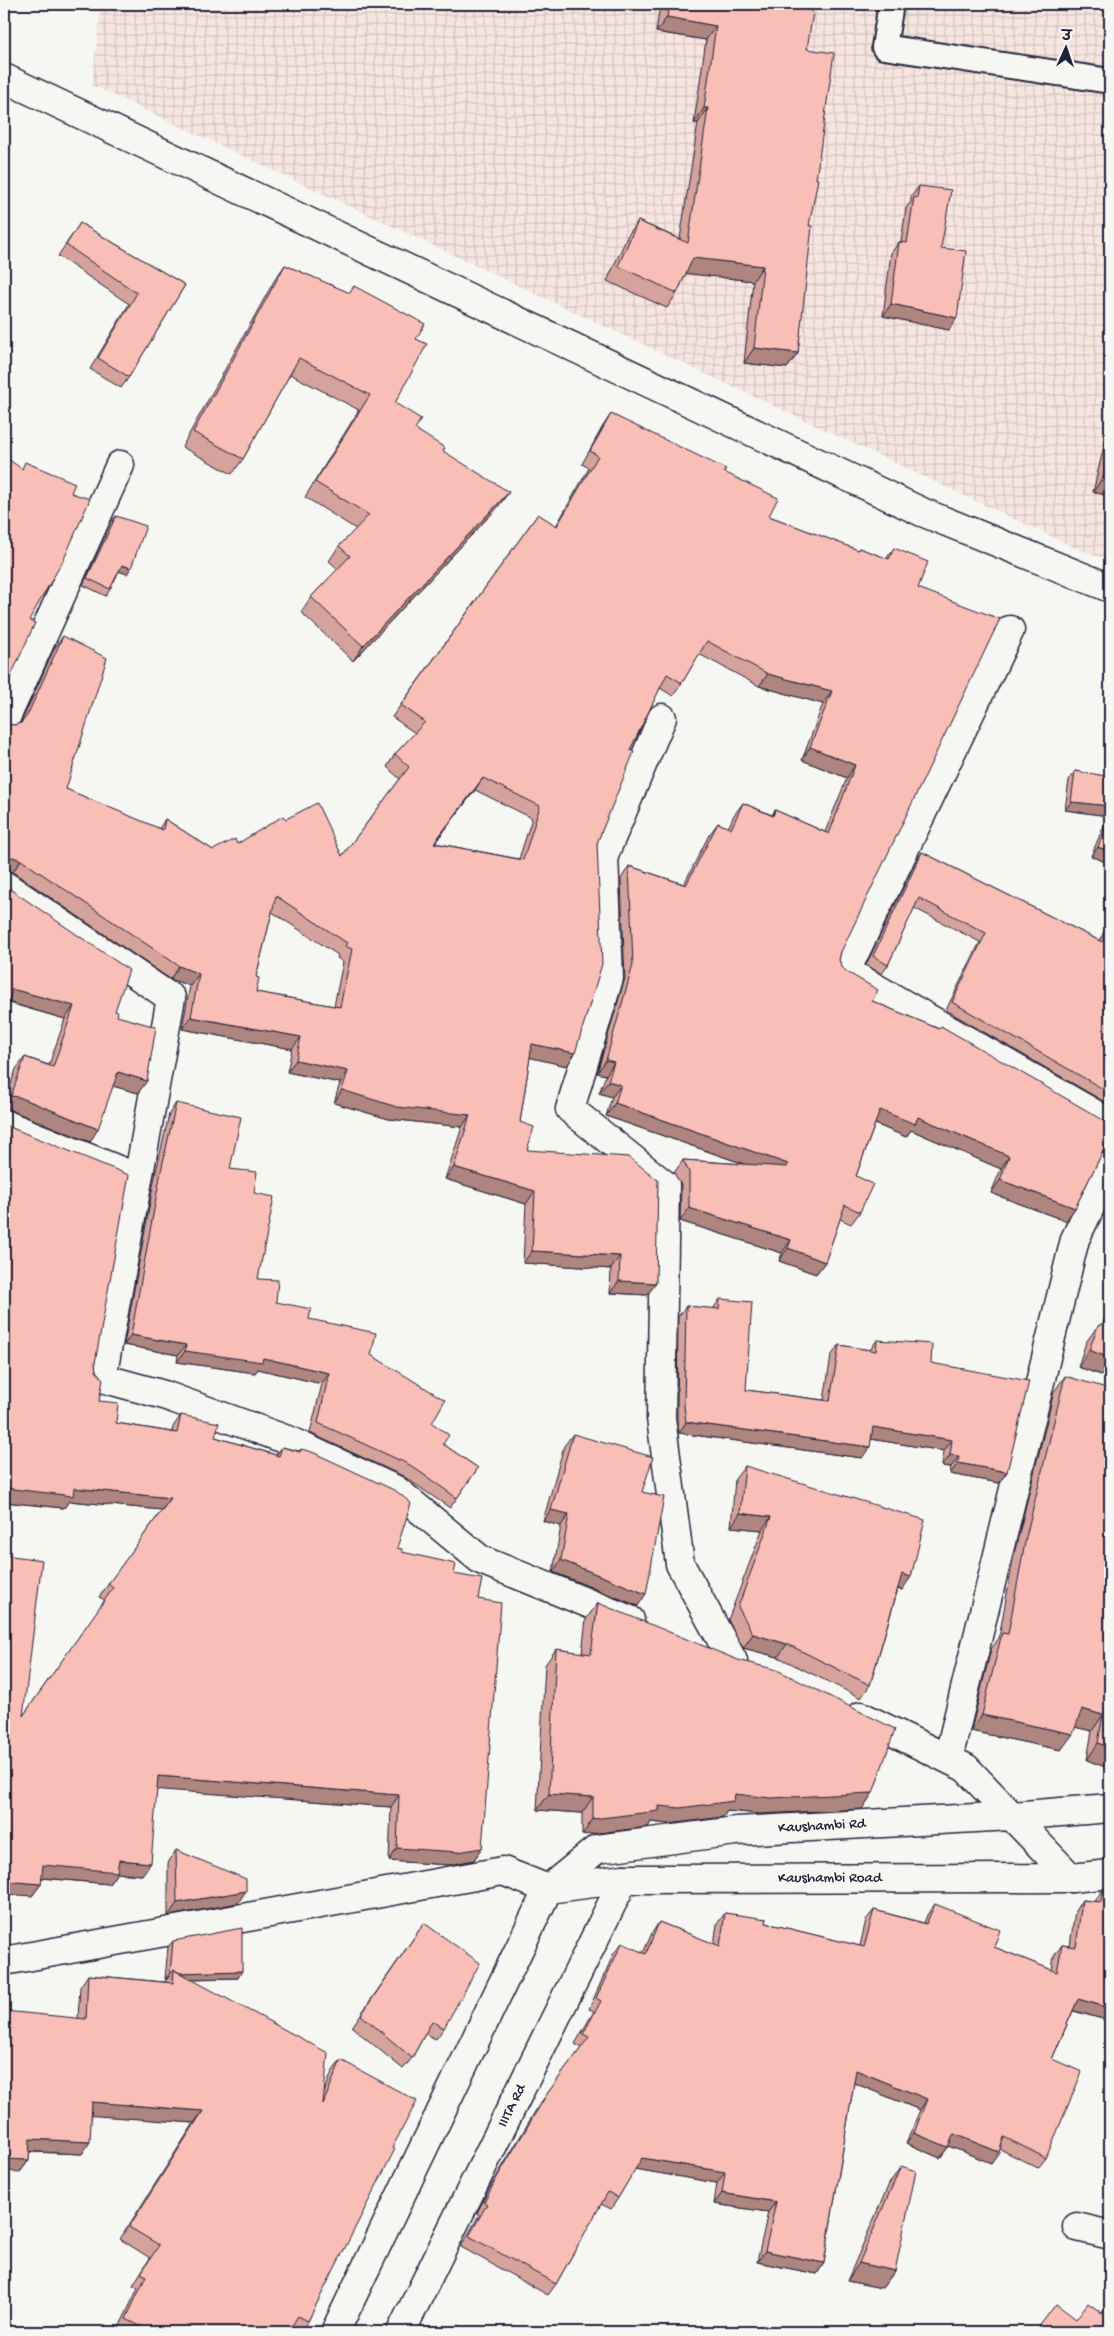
<svg xmlns="http://www.w3.org/2000/svg" width="1114" height="2336" font-family="'Gochi Hand','Playpen Sans Deva',sans-serif">
  <style>
    .industrial { fill: url(#industrial-grid) }
    .lines { fill: none; stroke-linecap: round; stroke-linejoin: round }
    .lane-casing { stroke: #22223b; stroke-width: 28 }
    .street-casing { stroke: #22223b; stroke-width: 31 }
    .secondary-casing { stroke: #22223b; stroke-width: 31 }
    .lane { stroke: #f6f6f2; stroke-width: 24 }
    .street { stroke: #f6f6f2; stroke-width: 28 }
    .secondary { stroke: #f6f6f2; stroke-width: 28 }
    .wall { fill: #d6a39c; stroke: #22223b; fill-rule: evenodd }
    .shaded-wall { fill: #ae857f; stroke: #22223b }
    .building { fill: #f9beb5; stroke: #22223b; fill-rule: evenodd }
    .labels { text-anchor: middle; dominant-baseline: central; stroke-width: 4; stroke-linejoin: round; paint-order: stroke }
    .street-label { font-size: 15px; fill: #22223b; stroke: #f6f6f2 }
  </style>
  <defs>
    <pattern id="industrial-grid" width="8" height="8" patternUnits="userSpaceOnUse" patternTransform="scale(1.25)"><rect width="8" height="8" fill="#f7e5e0"/><path d="M0 4h8M4 0v8" fill="none" stroke="#d3c4c1"/></pattern>
  </defs>
  <rect width="100%" height="100%" fill="#f6f6f2"/>
  <filter id="ink" filterUnits="userSpaceOnUse"><feTurbulence type="fractalNoise" baseFrequency=".02" numOctaves="2"/><feDisplacementMap in="SourceGraphic" scale="10" xChannelSelector="R" yChannelSelector="G"/><feConvolveMatrix kernelMatrix="1 2 1 2 8 2 1 2 1" color-interpolation-filters="sRGB"/></filter>
  <g filter="url(#ink)">
    <path class="industrial" d="M101 4H1110V561L1078 549 92 85Z"/>
    <g class="lines">
      <g class="lane-casing">
        <path id="lane" d="M891 4 884 47 1110 81"/>
      </g>
      <g class="street-casing">
        <path id="street" d="M4 78 922 512 1110 588
          M1010 630 846 971 1110 1123
          M662 718 604 855 609 978 570 1109 665 1185 661 1418 680 1564 733 1661
          M4 722 120 465
          M4 885 171 998 102 1378 164 1395 290 1441 396 1490 481 1560 630 1620
          M4 1124 138 1178
          M861 1716 966 1768 1071 1878
          M948 1759 1075 1239 1110 1166
          M1077 2227 1110 2235"/>
      </g>
      <g class="secondary-casing">
        <g id="secondary">
          <path id="s1" d="M4 1961 503 1871 548 1889 624 1879 1071 1878 1110 1874"/>
          <path id="s2" d="M335 2332 548 1889 597 1849 736 1831 1012 1816 1110 1808"/>
          <path id="s3" d="M401 2332 624 1879"/>
        </g>
      </g>
      <use href="#lane" class="lane"/>
      <use href="#street" class="street"/>
      <use href="#secondary" class="secondary"/>
    </g>
    <path class="wall" d="M660 4H811L807 49 809 226 798 353 787 368 744 363 753 281 686 273 677 293 667 308 607 281 628 235 638 221 680 239 698 123H694L706 40 656 32Z
      M919 186 941 248 949 330 883 316 891 253 899 242H901L906 208 911 202V197Z
      M80 223 185 285 129 377 121 388 90 369 129 304 58 256Z
      M285 265 349 293 354 286 416 339 395 403 415 429 443 451 498 507 353 661 301 612 311 597 338 569 329 561 339 546 356 529 305 497 359 410 290 374 243 459 232 474 182 447 274 281Z
      M611 414 724 472 769 516 857 550 859 548 886 559 894 548 918 588 839 960 842 967 872 1001 939 1029 941 1026 1110 1151 1102 1153 1075 1208 1066 1221 991 1193 1001 1169 911 1130 906 1137 875 1124 856 1176 860 1212 851 1224 840 1219 825 1262 816 1274 779 1261 782 1253 680 1221 681 1185 674 1173 683 1160 744 1164 606 1116 612 1097 599 1093 606 1075 597 1073 625 978 621 879 629 866 684 884 709 835 718 823 728 828 734 815 743 803 772 815 775 810 825 832 847 778 802 760 823 704 759 686 699 654 682 683 673 696 660 688 630 750 597 843 575 1053 567 1066 530 1057 520 1122 527 1150 656 1283 647 1295 610 1293 611 1269 523 1263 526 1204 445 1179 462 1127 389 1119 334 1103 340 1083 287 1072 292 1049 182 1029 190 986 170 979 13 872 4 870V722L6 724 14 725 21 723 54 649 63 636 66 789 159 829 165 819 213 850 237 844 286 819 342 856 400 779 387 767 395 754 415 733 392 717 538 514 556 526 589 468 582 464 603 426ZM475 790 532 818 519 859 435 843ZM272 912 338 955 337 958 343 962 334 1006 256 992V977Z
      M1110 423V496L1093 492 1109 425Z
      M116 516 131 568 127 574 119 571 110 589 106 596 83 585 111 522Z
      M1075 771 1110 777V864L1091 856 1108 816 1065 810 1069 780Z
      M922 852 1100 941 1110 916V1105L946 1010 980 942 914 908 888 965 882 974 866 965 916 861Z
      M4 885 115 1011 138 1093 113 1086 90 1142 10 1110 4 1109V1105L16 1069 25 1057 49 1065 65 1019 9 1003Z
      M176 1103 230 1169 254 1193 258 1279 276 1302 309 1319 371 1355 432 1423 443 1444 478 1468 450 1508 403 1476 310 1433 322 1384 258 1369 255 1373 177 1362 178 1355 124 1345 154 1181 169 1114Z
      M4 1124 95 1363 99 1401 116 1423 172 1432 173 1427 181 1415 215 1437 276 1455 282 1447 299 1451 301 1449 402 1552 454 1574 478 1599 482 1848 474 1860 449 1865 389 1861 391 1807 157 1789 142 1875 117 1873 109 1884 41 1878V1884L32 1896 23 1716 105 1600 99 1597 162 1510 69 1501 64 1508 4 1502Z
      M720 1299 746 1390 824 1400 831 1356 839 1345 870 1350 877 1340 931 1363 1007 1472 999 1483 950 1474 951 1467 942 1466 944 1451 871 1439 862 1458 679 1433 677 1417 678 1317 686 1306 713 1309Z
      M1110 1312V1378L1078 1367 1086 1342 1098 1326 1103 1323 1104 1320Z
      M1065 1376 1106 1565 1110 1769 1087 1760 1092 1731 1075 1727 1061 1750 971 1731 991 1649 999 1638 1014 1554 1054 1392Z
      M573 1434 642 1492 638 1606 553 1572 561 1526 543 1521 564 1446Z
      M745 1466 902 1590 898 1589 870 1685 861 1698 778 1657 743 1648 728 1620 762 1530 731 1527 735 1479Z
      M598 1603 862 1809 760 1814 727 1811 723 1817 669 1824 651 1822 648 1827 582 1835V1813L537 1810 545 1665 556 1649 582 1653 586 1619Z
      M176 1850 238 1903 168 1916V1863Z
      M1104 1888 1110 1889V2021L1073 2011 1052 2059 1046 2158 1038 2168 1000 2149 991 2163 949 2146 940 2158 906 2143 920 2110 854 2083 824 2263 817 2274 757 2262 768 2212 714 2204 717 2183 635 2169 618 2198 611 2209 601 2204 556 2284 548 2295 461 2247 479 2215 477 2213 489 2189 539 2105 581 2048 575 2044 594 2011 589 2009 614 1953 622 1943 643 1953 652 1933 659 1922 714 1944 717 1924 725 1913 860 1946 866 1920 874 1910 924 1923 927 1915 935 1904 994 1947 1052 1970 1054 1956 1062 1945 1070 1946 1075 1911 1082 1900 1096 1901V1899Z
      M424 1923 444 2028 436 2039 425 2034 412 2058 403 2069 352 2027Z
      M173 1941 238 1978 191 1979 324 2093 332 2072 341 2060 392 2148 308 2321 300 2332H297L290 2329 288 2332H117L138 2288 133 2285 150 2258 120 2239 194 2123 92 2115 82 2154 29 2152V2160L20 2172 78 2018 80 1987 88 1975 165 1982 167 1979H165L168 1947Z
      M901 2166 895 2271 882 2288 847 2281 889 2184Z"/>
    <path class="shaded-wall" d="M667 17 716 26 706 40 656 32Z
      M704 108H708L698 123H694Z
      M693 258 763 266 753 281 682 273Z
      M891 304 957 318 949 330 883 316Z
      M754 348 798 353 787 368 744 363Z
      M1103 477 1110 479V496L1093 492Z
      M509 492 498 507 353 661 363 646Z
      M122 565 131 568 127 574 118 571Z
      M768 674 832 691 823 704 759 686Z
      M810 747 855 765 847 778 802 760Z
      M483 778 475 790 426 855 434 843Z
      M1071 802 1110 806V812L1108 816 1065 810Z
      M1098 847 1110 852V864L1091 856Z
      M13 857 21 860 13 872 4 870V860L5 859Z
      M179 966 199 974 190 986 170 979Z
      M12 989 74 1006 65 1019 4 1001Z
      M191 1017 301 1037 292 1049 182 1029Z
      M532 1044 575 1053 567 1066 523 1056Z
      M296 1060 348 1071 340 1083 287 1072Z
      M606 1060 614 1062 606 1075 597 1073Z
      M118 1072 147 1081 138 1093 109 1085Z
      M608 1081 621 1085 612 1097 599 1093Z
      M342 1090 470 1115 462 1127 389 1119 334 1103Z
      M11 1096 19 1097 98 1129 90 1142 10 1110 4 1109V1107Z
      M615 1103 788 1164 779 1176 606 1116Z
      M880 1110 918 1117 1009 1156 1001 1169 911 1130 906 1137 871 1122Z
      M1110 1141V1151L1102 1153 1105 1147Z
      M454 1167 535 1191 526 1204 445 1179Z
      M1000 1180 1075 1208 1066 1221 991 1193Z
      M689 1208 791 1240 782 1253 680 1221Z
      M788 1248 825 1262 816 1274 779 1261Z
      M532 1251 620 1256 611 1269 523 1263Z
      M619 1281 656 1283 647 1295 610 1293Z
      M131 1335 186 1345 178 1355 124 1345Z
      M1089 1350 1110 1358V1378L1078 1367Z
      M185 1351 263 1358 329 1373 322 1384 258 1369 255 1373 177 1362Z
      M686 1422 870 1447 862 1458 679 1433Z
      M873 1427 952 1440 944 1451 865 1438Z
      M950 1455 959 1456 951 1467 942 1466Z
      M958 1463 1007 1472 999 1483 950 1474Z
      M4 1488H74L171 1498 162 1510 69 1501 64 1508 4 1502Z
      M551 1510 569 1514 561 1526 543 1521Z
      M740 1513 771 1517 762 1530 731 1527Z
      M561 1560 646 1594 638 1606 553 1572Z
      M902 1574 911 1577 902 1590 892 1587Z
      M753 1634 787 1644 778 1657 743 1648Z
      M1082 1709 1103 1715 1092 1731 1070 1726Z
      M982 1715 1073 1734 1061 1750 971 1731Z
      M1098 1743 1110 1748V1769L1087 1760Z
      M158 1776 399 1795 391 1807 150 1789Z
      M873 1793 862 1809 760 1814 727 1811 723 1817 669 1824 651 1822 648 1827 582 1835 593 1819 659 1806 735 1794Z
      M549 1794 593 1797 582 1813 537 1810Z
      M397 1848H482L474 1860 449 1865 389 1861Z
      M119 1860 151 1863 142 1875 117 1873 109 1884 34 1877 43 1865Z
      M4 1881 41 1884 32 1896 4 1894Z
      M246 1891 238 1903 168 1916 177 1903Z
      M242 1971 238 1978 173 1979 174 1973Z
      M170 1973H171L167 1979H165Z
      M1078 1999 1110 2008V2021L1071 2010Z
      M856 2070 927 2099 920 2110 849 2081Z
      M92 2102 203 2111 194 2123 84 2115Z
      M914 2133 948 2147 940 2158 906 2143Z
      M954 2134 999 2152 991 2163 946 2145Z
      M30 2139 90 2142 82 2154 21 2151Z
      M642 2158 725 2172 717 2183 634 2169Z
      M4 2159 29 2160 20 2172 4 2171Z
      M722 2193 776 2202 768 2212 714 2204Z
      M765 2251 824 2263 817 2274 757 2262Z
      M859 2263 895 2271 882 2288 847 2281Z"/>
    <path class="building" d="M669 4H811L810 11 813 12 807 49 834 53 816 179H818L809 226H812L798 353 754 348 763 266 693 258 677 293 618 266 638 221 688 243 708 108H704L716 26 667 17Z
      M919 186 951 190 941 248 966 251 957 318 891 304 899 242 907 243 914 197 917 198Z
      M80 223 185 285 129 377 98 358 137 293 66 245Z
      M285 265 350 293 354 286 425 324 416 339 427 344 395 403 421 419 415 429 445 448 443 451 509 492 363 646 311 597 350 556 339 546 369 515 315 482 370 395 299 358 243 459 193 432Z
      M611 414 726 469 724 472 778 498 769 516 858 550 859 548 889 559 894 548 928 562 918 588 1000 619 841 952 839 960 842 967 847 972 878 990 872 1001 939 1029 941 1026 1110 1124V1141L1105 1147 1075 1208 1000 1180 1009 1156 918 1117 915 1124 880 1110 856 1176 873 1184 860 1212 845 1205 825 1262 788 1248 791 1240 689 1208V1172L683 1160 787 1167 788 1164 615 1103 621 1085 608 1081 614 1062 606 1060 633 965 629 866 686 885 718 823 731 829 743 803 773 816 775 810 829 834 855 765 810 747 832 691 768 674 707 641 682 683 667 674 630 750 634 752 597 843 602 964 575 1053 532 1044 520 1122 534 1127 527 1150 629 1157 658 1180 656 1283 619 1281 620 1256 532 1251 535 1191 454 1167 470 1115 397 1107 342 1090 348 1071 296 1060 301 1037 191 1017 199 974 179 966 21 860 13 857 5 859 4 860V722L6 724 14 725 21 723 27 716 63 636 107 658 66 789 163 830 165 819 213 850 235 839 237 844 283 816 286 819 317 803 342 856 409 767 395 754 425 722 401 705 538 514 557 526 598 456 590 451ZM483 778 540 806 523 860 434 843ZM276 896 347 943 345 946 352 949 340 1007 256 992 259 978 256 977Z
      M1110 448V479L1103 477Z
      M4 456 22 469 25 462 75 483 71 493 90 499 64 559 29 620 35 623 4 691Z
      M116 516 146 526 131 568 122 565 110 589 87 578Z
      M1075 771 1106 776 1110 777V806L1071 802Z
      M1110 816V852L1098 847Z
      M922 852 1102 942 1110 922V1093L952 1002 986 933 919 898 888 965 873 956Z
      M4 885 129 970 115 1011 118 1012 117 1016 156 1027 147 1081 118 1072 98 1129 19 1097 11 1096 25 1057 53 1067 74 1006 12 989 4 1022Z
      M176 1103 241 1117 230 1169 257 1172 254 1193 274 1197 258 1279 278 1280 276 1302 311 1309 309 1319 376 1333 371 1355 445 1400 432 1423 449 1435 443 1444 478 1468 457 1498 410 1465 318 1423 329 1373 263 1358 262 1362 185 1351 186 1345 131 1335 161 1171Z
      M4 1124 7 1126 129 1175 95 1363 96 1371 103 1379 99 1401 118 1403 116 1423 177 1433 181 1415 219 1423 215 1437 279 1456 282 1447 300 1452 301 1449 312 1452 396 1491 411 1503 397 1548 402 1549V1552L456 1564 454 1574 482 1579 478 1599 501 1603 482 1848 458 1852 397 1848 399 1795 158 1776 151 1863 119 1860 117 1872 43 1865 41 1884 4 1881V1555L42 1560 23 1716 113 1588 108 1584 171 1498 74 1488 73 1496 4 1488Z
      M720 1299 752 1302 746 1390 830 1401 839 1345 876 1351 877 1340 932 1344 931 1363 1029 1381 1007 1472 958 1463 959 1456 950 1455 952 1440 873 1427 870 1447 686 1422 684 1406 686 1306 719 1309Z
      M1110 1319V1358L1089 1350 1098 1326 1110 1320Z
      M1065 1376 1110 1389V1538L1106 1565 1110 1566V1748L1098 1743 1103 1715 1082 1709 1073 1734 982 1715 1002 1633 1008 1634 1026 1537Z
      M573 1434 653 1457 642 1492 664 1497 646 1594 561 1560 569 1514 551 1510Z
      M745 1466 925 1520 911 1577 902 1574 870 1685 787 1644 753 1634 738 1607 771 1517 740 1513Z
      M598 1603 738 1660 777 1670 895 1729 873 1793 771 1798 735 1794 734 1801 680 1808 659 1806V1811L593 1819V1797L549 1794 556 1649 591 1654Z
      M176 1850 246 1879V1891L177 1903Z
      M1104 1888 1110 1889V2008L1078 1999 1052 2059 1082 2072 1046 2158 1004 2137 999 2152 954 2134 948 2147 914 2133 927 2099 856 2070 824 2263 765 2251 776 2202 722 2193 725 2172 642 2158 618 2198 608 2192 556 2284 469 2236 487 2204 484 2203 496 2179 547 2094 589 2037 583 2034 601 2001 596 1998 622 1943 646 1954 659 1922 720 1946 725 1913 767 1919 766 1923 864 1947 874 1910 926 1924 935 1904 1000 1930 994 1947 1057 1972 1062 1945 1076 1947 1082 1900 1101 1902Z
      M424 1923 480 1963 444 2028 432 2021 412 2058 361 2015Z
      M242 1928V1971L180 1973 174 1970 171 1973H170L173 1941Z
      M174 1970 328 2053 323 2104 341 2060 417 2101 392 2148 395 2149 308 2321 298 2316 288 2332H152L126 2319 146 2276 141 2273 159 2245 129 2227 203 2111 92 2102 90 2142 30 2139 29 2160 4 2159V2011L86 2019 88 1975 173 1983Z
      M901 2166 916 2171 895 2271 859 2263Z
      M1088 2303 1102 2313 1109 2304 1110 2305V2332H1035L1056 2304 1076 2319Z
      M457 2325 470 2332H452Z"/>
  </g>
  <g class="labels">
    <g class="street-label">
      <text stroke="none"><textPath href="#s2" startOffset="781">Kaushambi Rd</textPath></text>
      <text stroke="none"><textPath href="#s1" startOffset="838">Kaushambi Road</textPath></text>
      <text stroke="none"><textPath href="#s3" startOffset="252">IIITA Rd</textPath></text>
    </g>
  </g>
  <rect width="1114" height="2336" fill="none" stroke="#f6f6f2" stroke-width="20"/>
  <rect x="10" y="10" width="1094" height="2316" fill="none" stroke="#22223b" stroke-width="2" filter="url(#ink)"/>
  <g transform="translate(1066 48) rotate(3)" stroke="#f6f6f2" stroke-width="4" paint-order="stroke">
  <path d="M0-4L9 19L0 12L-9 19Z" fill="#22223b"/>
  <text y="-8" font-size="14" font-weight="bold" text-anchor="middle" fill="#22223b">उ</text>
  </g>
</svg>
